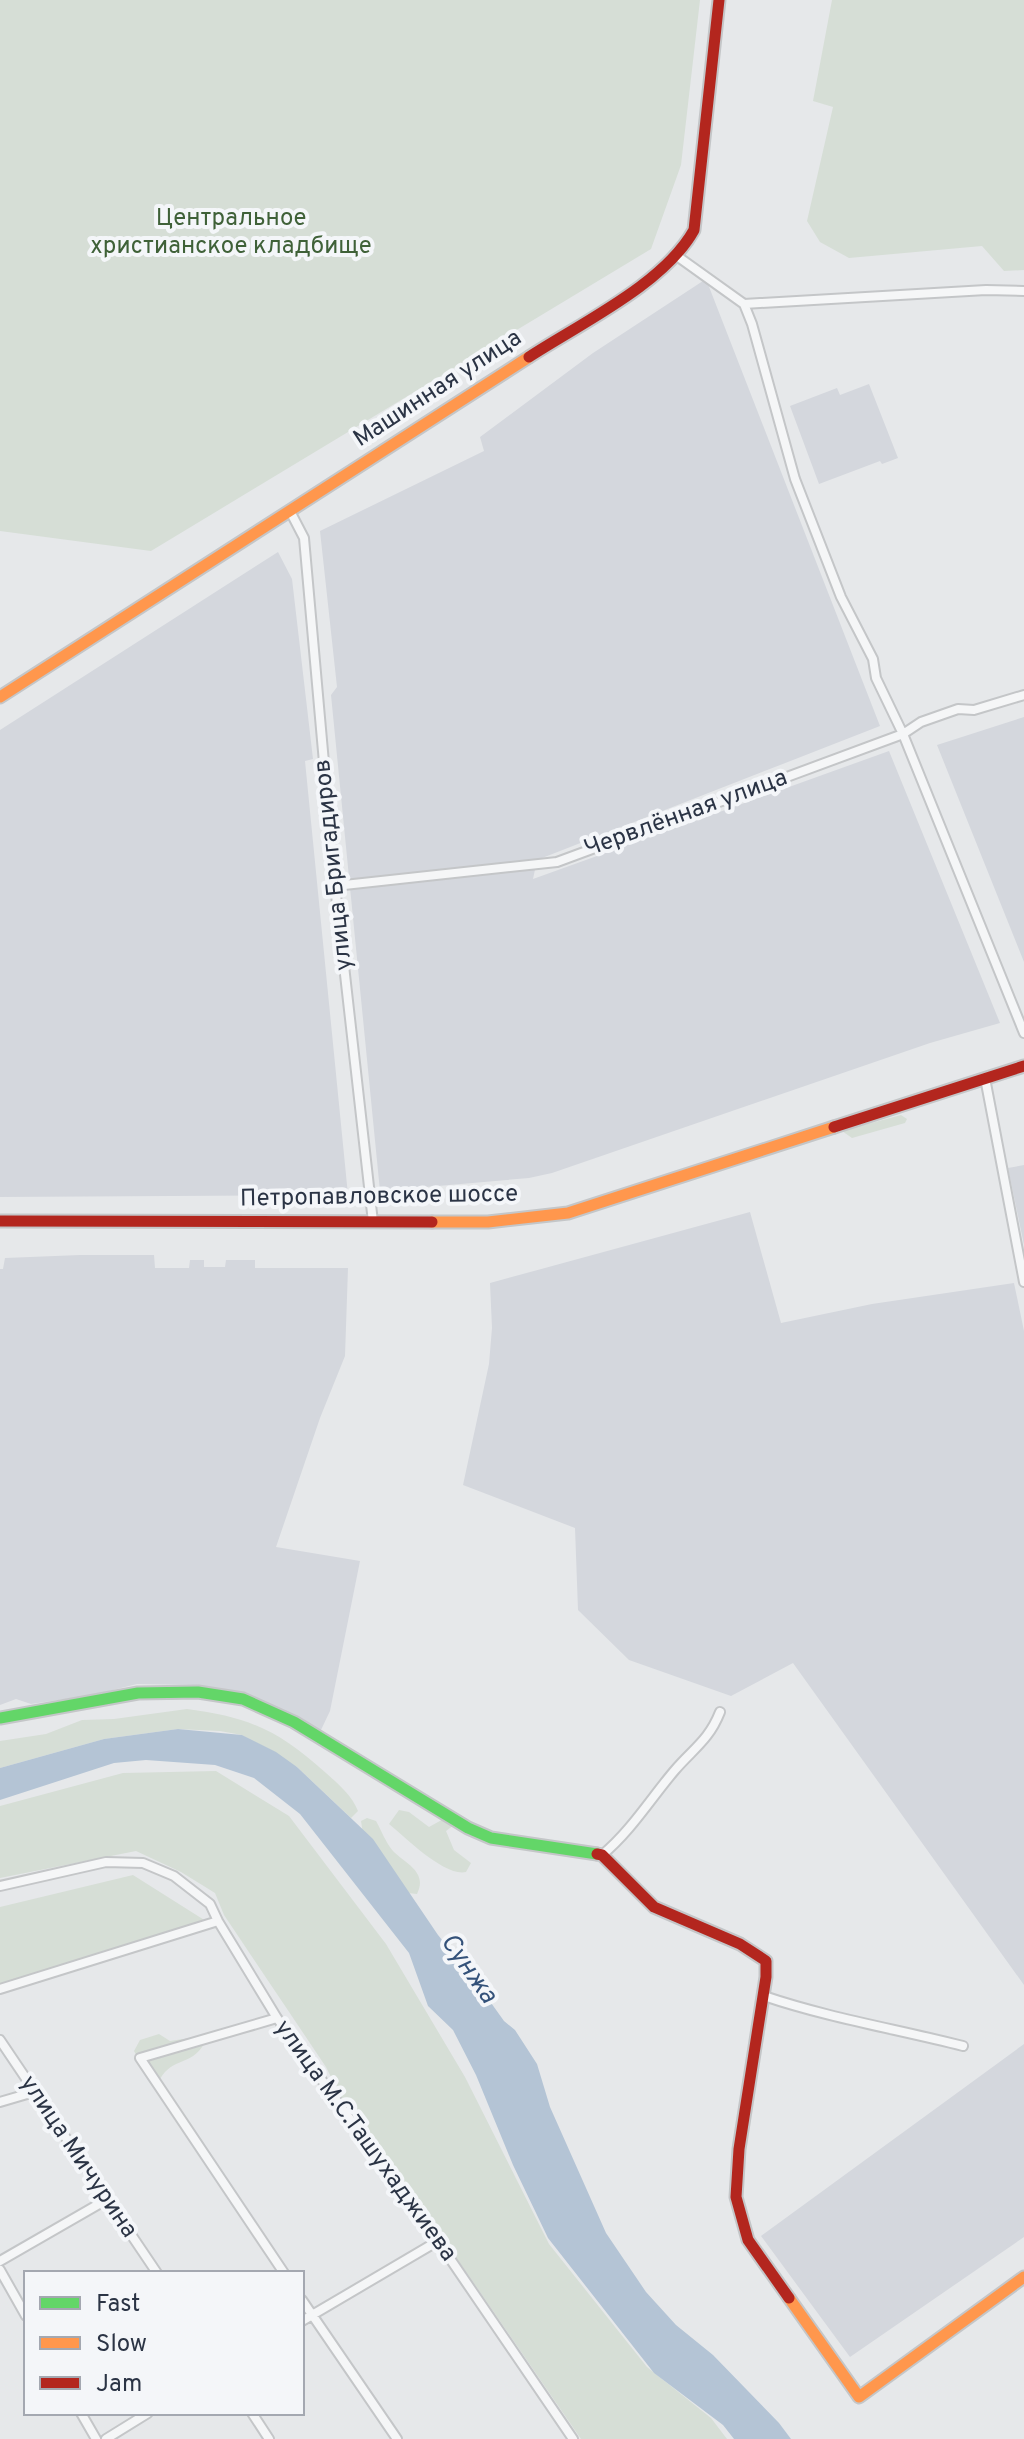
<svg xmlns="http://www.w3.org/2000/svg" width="1024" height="2439" font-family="Overpass,sans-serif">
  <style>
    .built { fill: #d4d7dd }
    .green { fill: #d6ded6 }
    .water { fill: #b4c4d5 }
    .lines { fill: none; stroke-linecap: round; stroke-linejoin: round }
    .street-casing { stroke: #c4c6c8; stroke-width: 12 }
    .fast-casing { stroke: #c4c6c8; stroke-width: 15 }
    .slow-casing { stroke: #c4c6c8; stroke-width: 15 }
    .jam-casing { stroke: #c4c6c8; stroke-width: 15 }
    .street { stroke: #f5f6f7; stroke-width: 8 }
    .fast { stroke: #63d668; stroke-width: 11 }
    .slow { stroke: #ff974d; stroke-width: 11 }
    .jam { stroke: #b3261e; stroke-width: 11 }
    .labels { text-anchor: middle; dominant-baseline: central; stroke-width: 8; stroke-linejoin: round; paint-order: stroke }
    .park-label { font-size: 24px; fill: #3f6138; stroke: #f4f6f9 }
    .street-label { font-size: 24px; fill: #2b3445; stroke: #f4f6f9 }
    .water-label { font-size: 26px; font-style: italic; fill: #34527a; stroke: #f4f6f9 }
  </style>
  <rect width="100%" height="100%" fill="#e6e8ea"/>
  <path class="built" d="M706 279 880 726 537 860 533 879 889 751 1000 1023 930 1043 552 1173 529 1178 380 1191 331 695 337 687 320 531 484 451 480 437 593 353Z
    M869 384 898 458 882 464 880 461 819 484 790 406 837 388 840 395Z
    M278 552 292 579 313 759 305 761 348 1195 0 1197V730Z
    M1024 717V962L937 745Z
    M1024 1165V1245L1008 1168Z
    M750 1212 781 1323 872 1304 1014 1283 1024 1331V1985L793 1663 731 1696 629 1660 578 1610 575 1528 463 1485 489 1364 492 1328 490 1283Z
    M80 1255H154L155 1268H189L190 1260H204V1267H225L226 1260H255V1268H348L345 1356 320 1418 276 1547 360 1561 330 1711 320 1732 250 1696 194 1685 137 1684 93 1695 31 1704 16 1699 0 1705V1269H3L5 1258Z
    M1024 2044V2237L850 2357 761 2236Z"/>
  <path class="green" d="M0 0H700L681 165 651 249 151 551 0 531Z
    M832 0H1024V270L1004 271 982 246 849 258 820 242 807 221 833 107 813 101Z
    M901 1115 907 1119 905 1123 852 1138 842 1131Z
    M187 1709C250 1717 279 1731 326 1773 339 1785 351 1794 358 1811L351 1818 297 1767 242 1735 220 1731 178 1729 104 1739 0 1768V1741L46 1734 82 1720 114 1719Z
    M216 1771 289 1816 386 1944 465 2077 549 2244 647 2367 711 2418 727 2439H581L447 2244 358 2131 326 2067 224 1915 215 1893 181 1872 136 1851 0 1878V1806L123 1773Z
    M399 1810 409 1812 429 1827 447 1817 454 1825 446 1831 454 1850 471 1863 466 1872C445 1877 406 1838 389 1824Z
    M367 1818 376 1821C381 1830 386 1843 393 1851 406 1864 428 1872 417 1894L408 1893 363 1834 361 1821Z
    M133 1875 209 1923 0 1986V1907Z
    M159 2034 170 2041 196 2037 204 2044C191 2066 173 2057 160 2079L149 2078 134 2051 140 2040Z"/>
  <path class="water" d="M178 1729 242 1735 276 1752 297 1767 373 1839 438 1935 474 1979 504 2021 515 2030 537 2064 550 2107 606 2233 646 2292 676 2325 713 2355 779 2423 791 2439H734L723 2425 654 2373 548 2238 513 2165 476 2075 453 2030 428 2006 409 1953 300 1814 254 1778 215 1765 146 1760 114 1763 0 1800V1768L104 1739Z"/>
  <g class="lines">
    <g class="street-casing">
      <path id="street" d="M677 256 744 304 752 324 795 479 841 597 873 659 876 678 903 734 1024 1033
        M744 304 986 290 1024 291
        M290 511 304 538 335 886 373 1222
        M335 886 557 862 903 734 921 722 958 709 974 710 1024 695
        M985 1078 1024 1282
        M602 1855C631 1831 651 1798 675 1770 693 1749 709 1740 720 1712
        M0 1886 106 1862 143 1863 174 1876 210 1904 218 1921 277 2018 438 2241 573 2439
        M0 1989 218 1921
        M764 1996C829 2018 896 2029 963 2046
        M277 2018 140 2058 284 2273
        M0 2040 157 2273
        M0 2102 34 2092
        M0 2261 106 2200
        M0 2270 26 2316
        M302 2300 397 2439
        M302 2321 438 2241
        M81 2413 96 2439
        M252 2413 269 2439
        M106 2439 148 2413"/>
    </g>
    <g class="fast-casing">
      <path id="fast" d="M0 1718 138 1693 198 1692 243 1699 294 1722 468 1828 491 1838 597 1854"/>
    </g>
    <g class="slow-casing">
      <path id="slow" d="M0 697 529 357
        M432 1222H488L568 1213 834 1127
        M789 2298 859 2397 1024 2277"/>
    </g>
    <g class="jam-casing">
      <path id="jam" d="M529 357C581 323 664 284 694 230L719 0
        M834 1127 1024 1066
        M0 1221 432 1222
        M597 1854 602 1855 654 1907 740 1944 766 1961V1977L739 2149 736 2197 748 2240 789 2298"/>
    </g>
    <use href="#street" class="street"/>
    <use href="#fast" class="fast"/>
    <use href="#slow" class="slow"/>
    <use href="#jam" class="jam"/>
  </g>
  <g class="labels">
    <g class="park-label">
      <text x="231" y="219">Центральное<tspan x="231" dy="28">христианское кладбище</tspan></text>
    </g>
    <g class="street-label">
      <text transform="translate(438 389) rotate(-33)">Машинная улица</text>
      <text transform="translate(686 814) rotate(-20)">Червлённая улица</text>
      <text transform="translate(334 865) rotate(-96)">улица Бригадиров</text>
      <text transform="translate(379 1197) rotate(-1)">Петропавловское шоссе</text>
      <text transform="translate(365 2141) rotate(54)">улица М.С.Ташухаджиева</text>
      <text transform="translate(78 2157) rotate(56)">улица Мичурина</text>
    </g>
    <g class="water-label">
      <text transform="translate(468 1969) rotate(55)">Сунжа</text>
    </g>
  </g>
  <rect x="24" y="2271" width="280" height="144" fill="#f4f6f9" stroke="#a4a8b1" stroke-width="2"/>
  <rect x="40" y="2297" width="40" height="12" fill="#63d668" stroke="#a4a8b1" stroke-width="2"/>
  <text x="96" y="2311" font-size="24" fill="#2b3445">Fast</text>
  <rect x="40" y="2337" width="40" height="12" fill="#ff974d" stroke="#a4a8b1" stroke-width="2"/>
  <text x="96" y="2351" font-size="24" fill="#2b3445">Slow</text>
  <rect x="40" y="2377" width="40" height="12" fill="#b3261e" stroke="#a4a8b1" stroke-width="2"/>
  <text x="96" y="2391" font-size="24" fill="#2b3445">Jam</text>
</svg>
